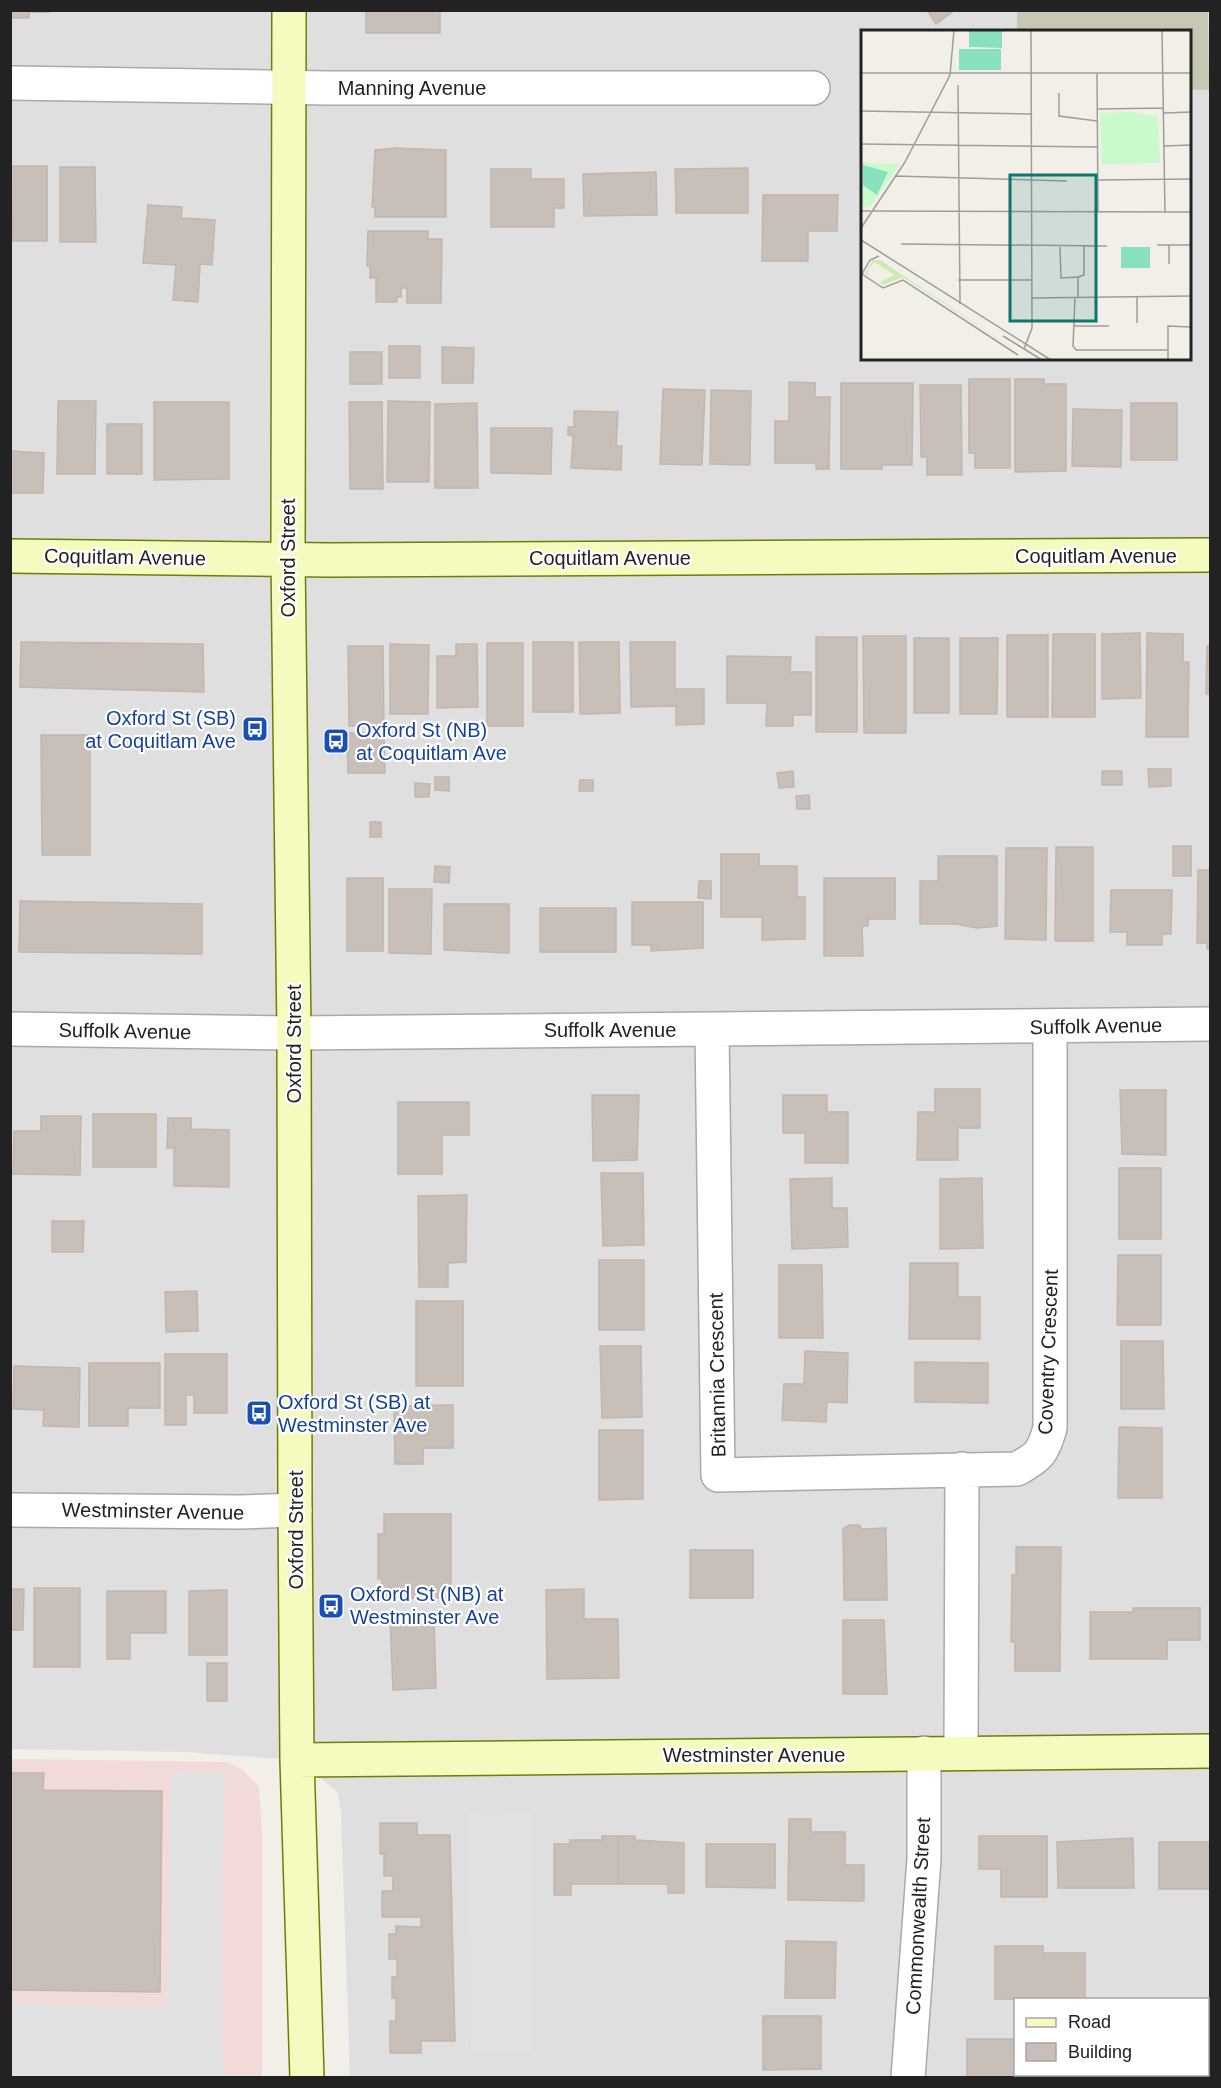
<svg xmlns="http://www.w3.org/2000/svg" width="1221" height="2088" font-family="Helvetica,sans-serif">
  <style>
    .residential { fill: #e0dfdf; fill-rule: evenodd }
    .commercial { fill: #f2dad9 }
    .construction { fill: #c7c7b4 }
    .parking { fill: #e2e2e2 }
    .building { fill: #c7bfb8; stroke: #c4b6ab; stroke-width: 1.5 }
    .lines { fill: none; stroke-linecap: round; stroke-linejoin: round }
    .street-casing { stroke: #a9a9a9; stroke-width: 36 }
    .secondary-casing { stroke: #707d05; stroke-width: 36 }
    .street { stroke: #fff; stroke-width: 33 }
    .secondary { stroke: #f7fabf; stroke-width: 33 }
    .labels { text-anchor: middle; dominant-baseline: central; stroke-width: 4.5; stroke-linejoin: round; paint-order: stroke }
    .street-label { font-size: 20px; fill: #222; stroke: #fff }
    .transit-label { font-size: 20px; fill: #164399; stroke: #fff; text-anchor: start }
    .inset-road { fill: none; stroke: #9f9d99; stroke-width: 1.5 }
    .view { fill: #0f766e; fill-opacity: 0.15; stroke: #0f766e; stroke-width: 3 }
    .inset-edge { fill: none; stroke: #222; stroke-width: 3 }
  </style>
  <rect width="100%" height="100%" fill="#f2efe9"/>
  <path class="residential" d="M11 11H1210V2077H350L341 1812 338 1792 297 1760 183 1752 11 1749ZM862 32H1190V358H862ZM1016 2000H1208V2074H1016Z"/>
  <path class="commercial" d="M11 1759 226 1762 243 1770 259 1787 262 1830V2077L11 2078Z"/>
  <path class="construction" d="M1017 11H1208L1209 90H1190V32L1017 31Z"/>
  <path class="parking" d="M171 1771 225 1773 221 1962 224 2077H11V2004L167 2007Z
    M530 1813 531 2050H471L469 1814Z"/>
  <path class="building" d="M10 10H50V12H29V18H10Z
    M366 10H440V33H366Z
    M927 10H955L936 24Z
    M396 148 446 150V217H375V207H372L375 150Z
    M11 166H47V241H12Z
    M60 167H95L96 242H60Z
    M748 168V213H676L675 169Z
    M491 169H531V179H564V208H554V227H491Z
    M656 172 657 215 584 216 583 174Z
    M763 195H838L837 231H808V261H762Z
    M148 205 182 207 181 218 215 220 212 265 200 264 198 302 173 300 176 265 143 263Z
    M368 231H428V239H442L441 303H407V288H401V297H397V302H376V278H370V266H367Z
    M389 346H420V378H389Z
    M442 347 474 348 473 383H442Z
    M350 352H382V384H350Z
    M969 379H1010V468H975V453H969Z
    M1015 379H1044V384H1066V471L1015 472Z
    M789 382 815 383V397H830L829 469H816V463H775V421H789Z
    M841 383H913L912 465H882V469H841Z
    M920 385H961L962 475H927V457H921Z
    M663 389 705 390 702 465 660 464Z
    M711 390 751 391 750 465 710 464Z
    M58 401H96L95 474H57Z
    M388 401 430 402 429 482H387Z
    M154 402H229V479L154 480Z
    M349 402H382L383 489H350Z
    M477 403 478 488H435V404Z
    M1131 403H1177V460H1131Z
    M1073 409 1122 410 1121 467 1072 466Z
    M574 411 618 412 616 446H622L621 470 571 468 573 436 568 435V427H574Z
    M107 424H142V474H107Z
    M491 428H552L551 474 491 473Z
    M10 451 44 453 43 493H10Z
    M1140 633 1141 698 1102 699V634Z
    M1147 633 1183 634V662H1189L1188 737H1146Z
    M1053 634H1095V717H1052Z
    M1007 635H1048V717H1007Z
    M863 636H906V733H864Z
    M816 637H857V732H816Z
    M914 638H949V713H914Z
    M960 638H998L997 714H960Z
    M21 642 203 644 204 692 20 687Z
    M533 642H573V712H533Z
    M579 642H619L620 713 580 714Z
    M630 642H675V689H704V724L676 725V706L631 707Z
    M487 643H523V726H487Z
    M390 644 429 645 428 714H390Z
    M456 644H477L478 707 437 708V656H456Z
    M348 646H383L384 726H349Z
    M1207 646H1210V694H1206Z
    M727 656 791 657 790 672H811V715H793V726H766L767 703H727Z
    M347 733H384L385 773H348Z
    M41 735H90V855H42Z
    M1148 769H1171V786L1149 787Z
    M793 771 794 787 779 788 777 773Z
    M1102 771H1122V785H1102Z
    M435 777H449V791L435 790Z
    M580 780H593V791H579Z
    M415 783 430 784 429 797H415Z
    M809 795 810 809H797L796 796Z
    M370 822H381V837H370Z
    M1173 846H1191V876H1173Z
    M1056 847H1093V941H1055Z
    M1006 848H1047L1046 940 1005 939Z
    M721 854H759V866H797V897H805V939L762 940V917H721Z
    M938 856H997V926L977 928 956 924H920V881H938Z
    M435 866 450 867 449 883 434 882Z
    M1198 870H1210V949H1207V943H1197Z
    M347 878H383V951H347Z
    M824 878H895V919H868V926H862L863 956H824Z
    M699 881H711V899L698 898Z
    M389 889H432L431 954 389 953Z
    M1111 890H1172L1171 934H1162V945H1127V932H1110Z
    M20 901 202 904V954L19 952Z
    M632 902H703V948L651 951V945H632Z
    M444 904H509V953L444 950Z
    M540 908H616V952H540Z
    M935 1089H980V1128H958V1160H917L918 1112H935Z
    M1120 1090H1166V1155L1122 1154Z
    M592 1095H639L637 1160 593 1161Z
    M783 1095H827V1112H848V1163H805V1133H783Z
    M398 1102H469V1135H442V1174H398Z
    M93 1114H156V1167H93Z
    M41 1116H81L80 1175 13 1174 14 1131H41Z
    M168 1118H191V1129L229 1130V1187L174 1186V1148H167Z
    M1119 1168H1161V1239H1119Z
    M601 1173H643L644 1245 603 1246Z
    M832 1178V1208H847L848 1247 792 1249 790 1179Z
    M982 1178 983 1248 940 1249V1179Z
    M467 1195 466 1262 448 1263V1287H419L418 1196Z
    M52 1221H84L83 1252H52Z
    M1118 1255H1161V1325H1117Z
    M599 1260H644V1330H599Z
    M910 1263H958V1297H980V1339H909Z
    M779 1265H822L823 1338H779Z
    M197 1291 198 1331 166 1332 165 1292Z
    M416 1301H463V1386H416Z
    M1121 1341H1163L1164 1409H1121Z
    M600 1346H641L642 1417 602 1418Z
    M805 1351 848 1353 847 1403 827 1402 826 1422 782 1420 784 1384H804Z
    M165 1354H227V1413H194V1395H186V1425H165Z
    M915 1362 988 1363V1403L915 1402Z
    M89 1363H160V1408H128V1426H89Z
    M14 1366 80 1368 79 1427 43 1426 44 1410 13 1409Z
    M453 1405V1448H423V1464H395L394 1406Z
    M1119 1427 1162 1428V1498H1118Z
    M599 1430H643V1499L599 1500Z
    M384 1514H451V1598H382V1579H378V1534H384Z
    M849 1525H859L862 1529 886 1528 887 1600H844L843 1529Z
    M1016 1547H1061L1060 1671H1015V1642H1011L1012 1575H1016Z
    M690 1550H753V1598H690Z
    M34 1588H80V1667H34Z
    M10 1589H24L23 1630H10Z
    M584 1589V1619H618L619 1678 547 1679 546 1590Z
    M227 1590V1655H189V1591Z
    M107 1591H166V1633H130V1659H107Z
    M1133 1608H1200V1640H1167V1659H1090V1612H1133Z
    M434 1617 436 1688 393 1690 390 1618Z
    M843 1620H884L887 1694H843Z
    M207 1663H227V1701H207Z
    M10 1773H44L43 1790 162 1791 160 1992 10 1990Z
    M789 1819H811V1832H845V1865H864V1901L788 1900Z
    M380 1823H417V1835H450L455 2041H421V2053H390V2021H396V1998H392V1977H397V1959H389V1934H396V1926L421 1927V1917H382V1891H393V1876H384V1854H380Z
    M602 1836H618V1884H571V1895H554V1844H570V1840H602Z
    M618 1836H635V1840L684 1843V1893H668V1884H618Z
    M979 1836H1047V1897H1001V1869H979Z
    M1133 1838 1134 1888H1058L1057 1842Z
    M1159 1842H1210V1889H1159Z
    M706 1844H775V1888L706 1887Z
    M786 1941 836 1942 835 1998H785Z
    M995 1946H1043V1953H1085V1999H995Z
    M763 2016H821V2069L763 2070Z
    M967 2039H1016V2074H1023V2078H967Z
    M1049 2074H1110V2078H1049Z
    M1124 2074H1173V2078H1124Z"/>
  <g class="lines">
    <g class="street-casing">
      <path id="street" d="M10 83 328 88H813
        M10 1029 294 1033 1210 1024
        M712 1030 718 1475 1017 1469C1039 1457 1043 1453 1050 1428V1027
        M10 1510 240 1512 295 1510
        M961 1753 962 1469
        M908 2078 924 1859V1753"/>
    </g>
    <g class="secondary-casing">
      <path id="secondary" d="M289 10 288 559 294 1033 295 1510 297 1760 307 2078
        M10 556 329 560 1210 555
        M297 1760 1210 1751"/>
    </g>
    <use href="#street" class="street"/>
    <use href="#secondary" class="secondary"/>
  </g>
  <defs>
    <g id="bus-square" transform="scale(1.35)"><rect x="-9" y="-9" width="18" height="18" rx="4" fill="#1a4fb4" stroke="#fff"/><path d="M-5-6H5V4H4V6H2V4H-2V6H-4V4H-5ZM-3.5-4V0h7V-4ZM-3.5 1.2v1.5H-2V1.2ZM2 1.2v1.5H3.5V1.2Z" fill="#fff"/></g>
  </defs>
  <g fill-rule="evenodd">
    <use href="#bus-square" x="255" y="729"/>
    <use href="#bus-square" x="336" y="741"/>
    <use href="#bus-square" x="259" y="1413"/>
    <use href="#bus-square" x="331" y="1606"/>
  </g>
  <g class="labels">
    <g class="street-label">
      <text x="412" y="88">Manning Avenue</text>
      <text x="1096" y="556">Coquitlam Avenue</text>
      <text transform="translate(125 557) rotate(1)">Coquitlam Avenue</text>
      <text transform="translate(288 558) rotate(-90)">Oxford Street</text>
      <text x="610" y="558">Coquitlam Avenue</text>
      <text transform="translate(1096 1026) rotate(-1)">Suffolk Avenue</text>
      <text x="610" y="1030">Suffolk Avenue</text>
      <text transform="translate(125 1031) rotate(1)">Suffolk Avenue</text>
      <text transform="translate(294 1044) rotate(-90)">Oxford Street</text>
      <text transform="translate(1048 1352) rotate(-88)">Coventry Crescent</text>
      <text transform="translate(717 1375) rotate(-91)">Britannia Crescent</text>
      <text transform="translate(153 1511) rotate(1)">Westminster Avenue</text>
      <text transform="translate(296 1530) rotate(-90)">Oxford Street</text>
      <text x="754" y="1755">Westminster Avenue</text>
      <text transform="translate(918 1916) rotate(-87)">Commonwealth Street</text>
    </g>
    <g class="transit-label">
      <text x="236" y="718" text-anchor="end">Oxford St (SB)<tspan x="236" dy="23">at Coquitlam Ave</tspan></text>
      <text x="356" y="730">Oxford St (NB)<tspan x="356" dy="23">at Coquitlam Ave</tspan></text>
      <text x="278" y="1402">Oxford St (SB) at<tspan x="278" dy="23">Westminster Ave</tspan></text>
      <text x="350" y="1594">Oxford St (NB) at<tspan x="350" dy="23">Westminster Ave</tspan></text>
    </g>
  </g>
  <g transform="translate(861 30)">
    <rect width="330" height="330" fill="#f2efe9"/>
    <path d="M12 230H19L156 321 42 247 22 255 19 252 34 245 13 232 6 241 8 246 5 244 4 243Z" fill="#cdebb0"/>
    <path d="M271 82 297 87 299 133 241 134 239 83ZM0 133 39 134 9 177H0Z" fill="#c8facc"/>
    <path d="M108 0H141V18L108 17ZM98 19H140V40H98ZM2 135 27 142 16 165 2 155ZM260 217H289V238H260Z" fill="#88e0be"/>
    <path class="inset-road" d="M172 0H215M301 0 304 182M0 43H330M236 44 237 183M97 55 99 274M198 63V86L236 91M236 79 303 78M0 81 170 84M303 83 330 82M0 114 236 117M303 116 330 115M34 146 206 151M236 150 330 149M0 181 330 182M0 198 44 132 89 45 93 0M0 210 190 330M40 214 246 216M296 215H330M308 215V234M199 217 200 248 217 247M18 226 9 230 1 244 22 258 42 250 157 325M217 247 223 245V216M97 250H170M214 267 212 316 215 320H307M217 267V247M170 268 330 266M276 293V267M213 296H248M142 306 181 330M163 319 171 298 170 0M307 330V296L330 297"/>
    <path class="view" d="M149 145H235V291H149Z"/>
    <rect width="330" height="330" class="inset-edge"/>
  </g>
  <rect width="1221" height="2088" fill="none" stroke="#222222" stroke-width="24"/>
  <rect x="1014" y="1998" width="195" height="78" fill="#ffffff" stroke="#a7a7a7" stroke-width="1.5"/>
  <rect x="1026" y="2018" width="30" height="9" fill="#f7fabf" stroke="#a7a7a7" stroke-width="1.5"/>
  <text x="1068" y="2028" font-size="18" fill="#222222">Road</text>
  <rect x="1026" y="2043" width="30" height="18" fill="#c7bfb8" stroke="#a7a7a7" stroke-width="1.5"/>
  <text x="1068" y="2058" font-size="18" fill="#222222">Building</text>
</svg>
